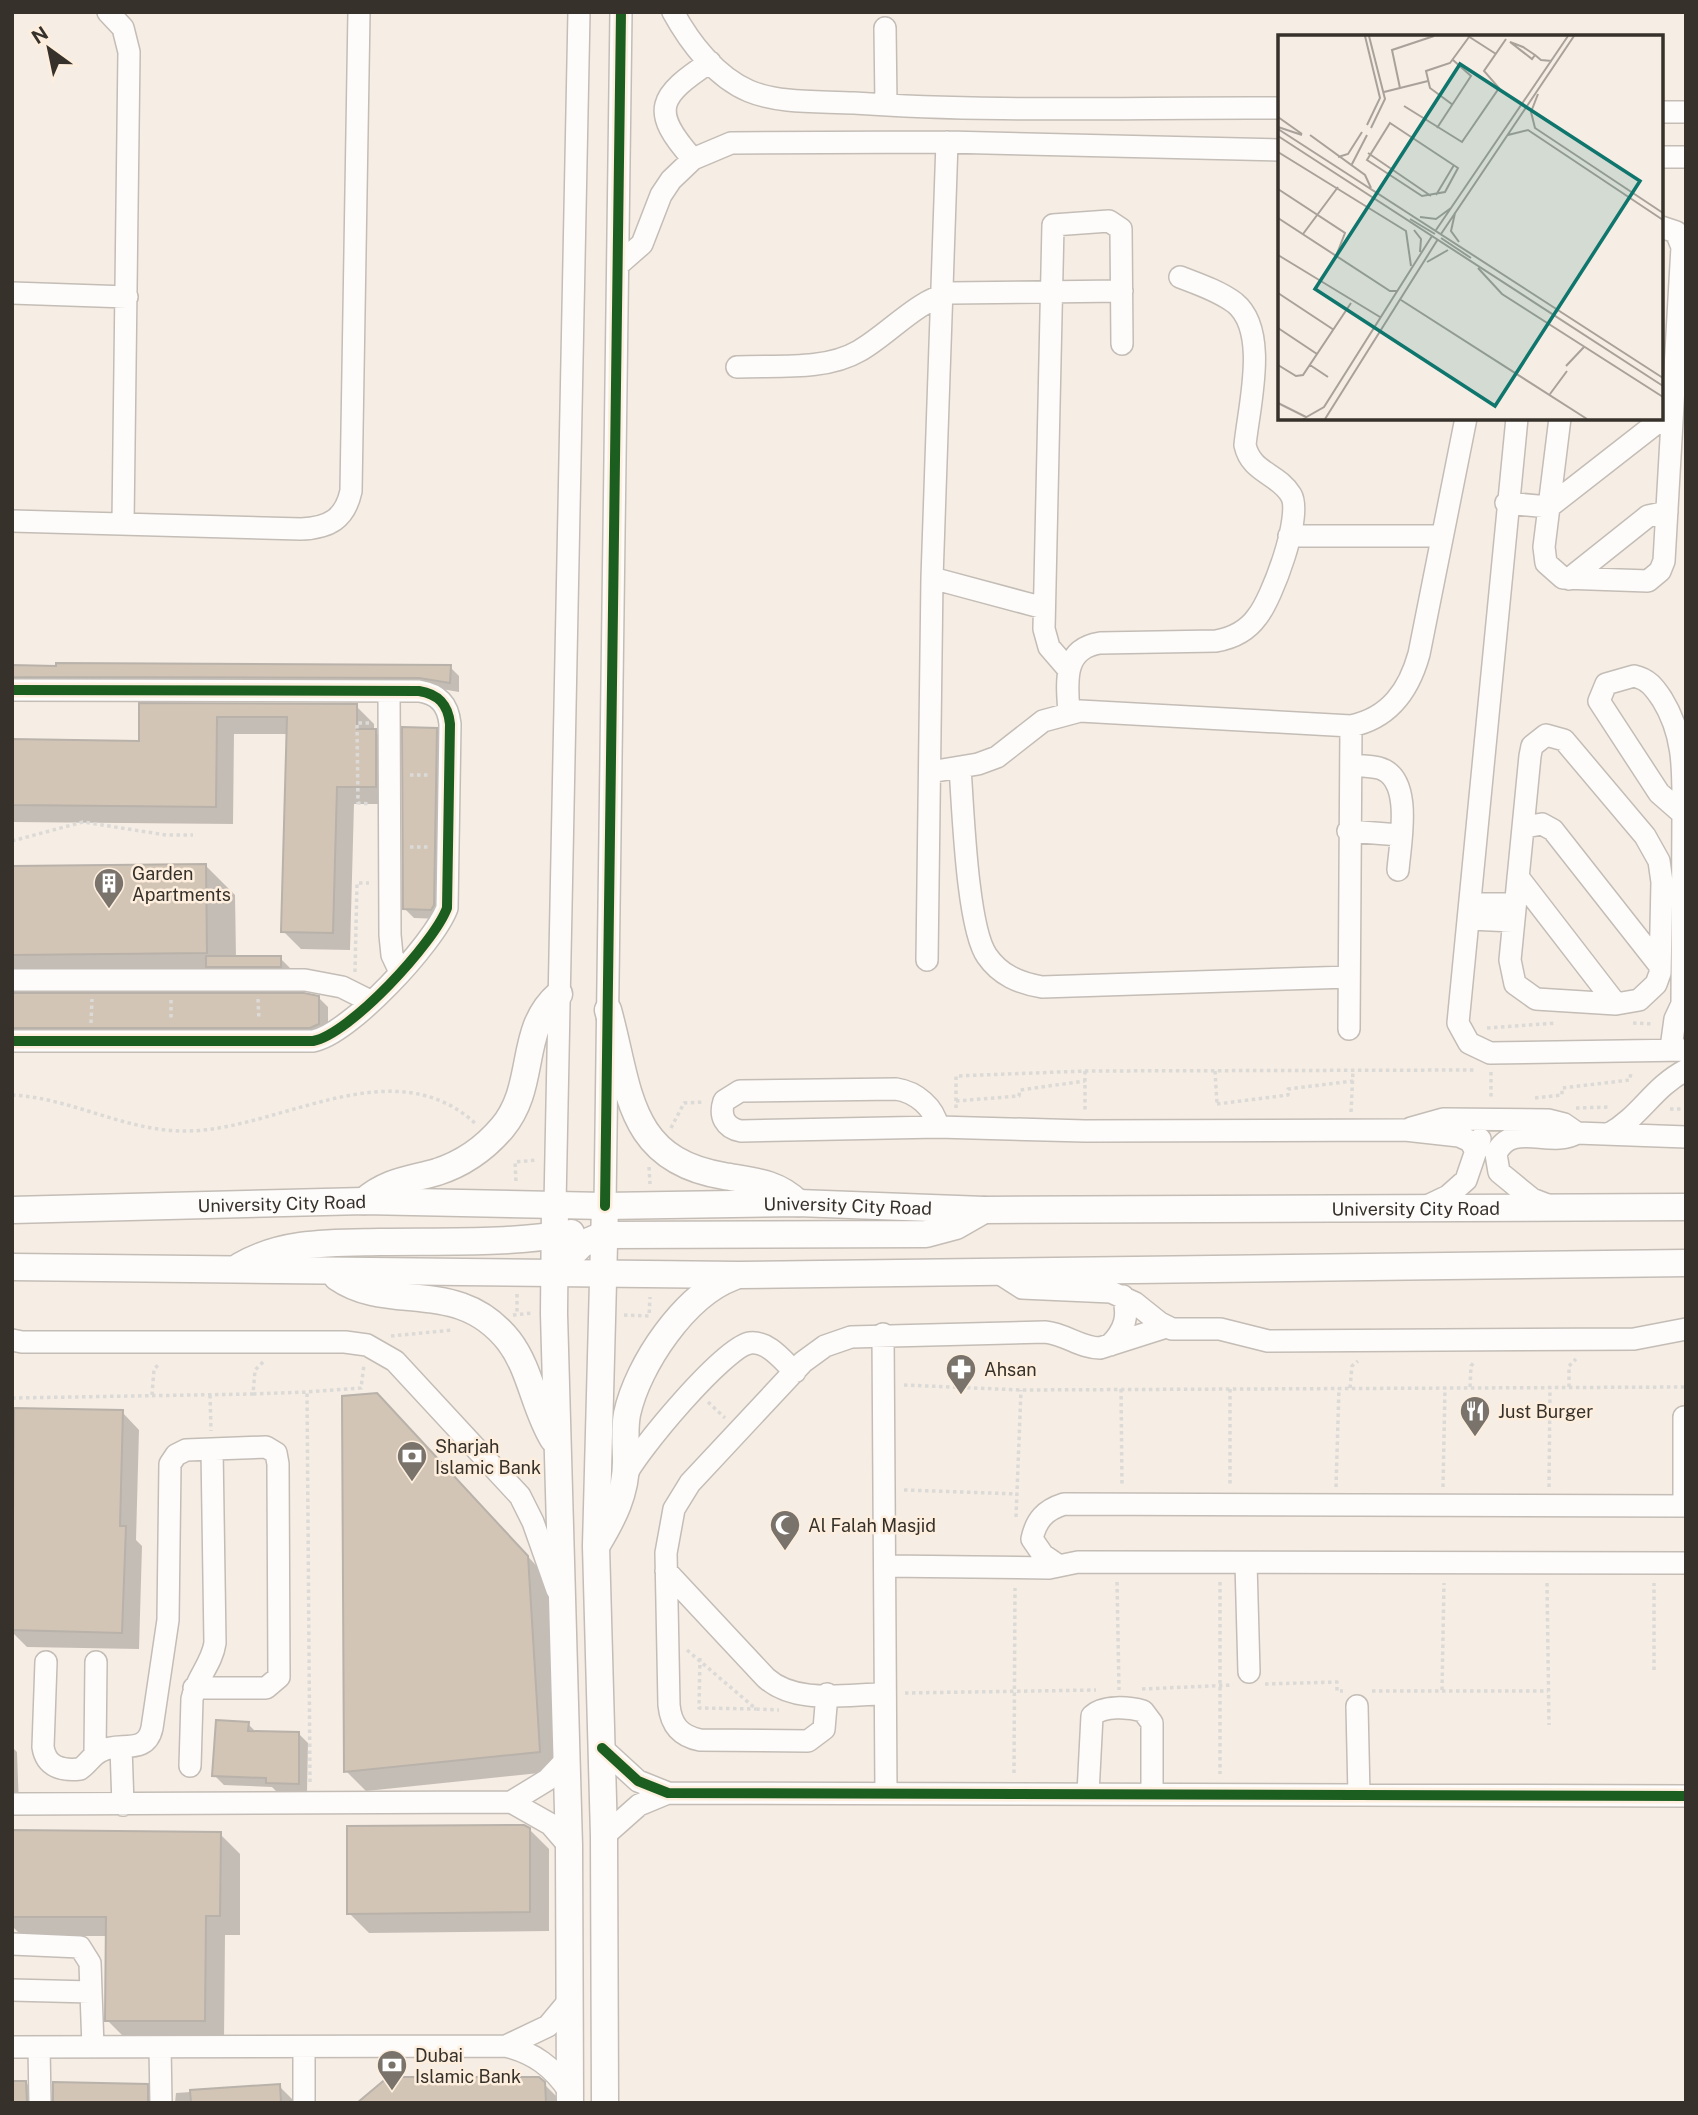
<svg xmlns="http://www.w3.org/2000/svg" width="1698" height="2115" font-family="'Public Sans',sans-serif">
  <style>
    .shadow { fill: #0003 }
    .building { fill: #d3c5b5; stroke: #b8b2aa; stroke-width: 2 }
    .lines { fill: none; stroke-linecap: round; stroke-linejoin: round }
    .minor-casing { stroke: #c3bdb6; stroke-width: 24 }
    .major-casing { stroke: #c3bdb6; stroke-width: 29 }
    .path { stroke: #dcdad7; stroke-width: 3.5; stroke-dasharray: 3.5 3.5; stroke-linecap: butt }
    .minor { stroke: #fefcfb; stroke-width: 21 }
    .major { stroke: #fefcfb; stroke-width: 26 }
    .cycleway-casing { stroke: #fdeedd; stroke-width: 15 }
    .cycleway { stroke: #1b5e20; stroke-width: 10 }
    .labels { text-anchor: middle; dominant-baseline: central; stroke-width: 5; stroke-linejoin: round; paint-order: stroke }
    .poi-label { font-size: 18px; fill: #36312a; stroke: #fdeedd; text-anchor: start }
    .street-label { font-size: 18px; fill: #36312a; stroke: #fdeedd }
    .inset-road { fill: none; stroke: #a9a29a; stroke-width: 2 }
    .view { fill: #0f766e; fill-opacity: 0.15; stroke: #0f766e; stroke-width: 3.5 }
    .inset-edge { fill: none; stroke: #36312a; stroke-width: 3.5 }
  </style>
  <rect width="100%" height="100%" fill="#f6ede4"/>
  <path class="shadow" d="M12 666 450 667 459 676V692L430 687 12 690Z
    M141 705 356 706 374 724V731L393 749 394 804H354L350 950 301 949 283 931 288 734H234L233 824 12 822V741L141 743Z
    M436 730 446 740 441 919 414 918 405 909Z
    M206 866 235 895 236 958H280L290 968V976L12 984V868Z
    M12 995 319 998 328 1007V1033L12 1039Z
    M12 1410 122 1412 139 1430 136 1540 142 1546 139 1649 27 1647 12 1632Z
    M396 1415 547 1577 559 1771 366 1791 346 1771Z
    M248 1724 257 1733 299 1734 308 1743 307 1792H277L272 1787 224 1785 214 1775Z
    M12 1747 17 1752 19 1807 12 1812Z
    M529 1829 549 1849V1931L369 1933 349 1913Z
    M12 1832 220 1834 240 1854V1935H225L224 2040H127L107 2020 108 1936H22L12 1926Z
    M538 2078 563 2103H360Z
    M26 2083 46 2102 12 2103Z
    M147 2086 164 2103H54Z
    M279 2086 296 2103H175L176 2093Z"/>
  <path class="building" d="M56 663 451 665 450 683 419 678 12 677V665L56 666Z
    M139 703 357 704V729H376V787H337L333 933 281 932 287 717H217L216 807 12 805V739L139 741Z
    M402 727 437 728 434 905 431 910 403 909Z
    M206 864 207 953 12 955V866Z
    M206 956H281V967H206Z
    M12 993H304L319 996V1024L310 1028H12Z
    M377 1393 528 1556 540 1752 344 1772 342 1396Z
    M14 1408 123 1410 120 1526H126L122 1633 12 1630Z
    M216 1720 249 1722 248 1731 299 1732V1784L266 1783V1778L212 1776Z
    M524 1825 530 1828V1912L347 1914V1826Z
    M12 1830 221 1832 220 1916H206L205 2021H105L106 1917H12Z
    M388 2077H539L545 2082 546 2103H357Z
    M12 2081H26L27 2103H12Z
    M53 2082 148 2084V2103H53Z
    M280 2084 281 2103H191L190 2090Z"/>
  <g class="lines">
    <g class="minor-casing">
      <path id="minor" d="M108 12 123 28 129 52 123 523
        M673 12C690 43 716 77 749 91 780 104 821 101 854 103 995 113 1139 107 1280 108
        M885 28 886 105
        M1661 112H1686
        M1661 157H1686
        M693 159C649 110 659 96 710 62
        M618 265 642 244 661 195 671 180 693 159 731 143 947 142 1280 150
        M12 293 127 297
        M737 367C775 365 825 371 859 351 889 334 916 301 950 293L1122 291
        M1517 418 1458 1023 1469 1043 1490 1053 1686 1050
        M1560 418 1544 547 1546 563 1563 578 1648 581 1660 571 1664 561 1682 247 1676 232 1661 227
        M1506 503 1549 507 1672 411
        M12 521 301 529C329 528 345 519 351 491L359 12
        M1289 536H1442
        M932 578 1044 608
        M1569 579 1648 516 1667 512
        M1068 669 1049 647 1044 629 1053 225 1109 221 1121 229 1122 344
        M1634 676C1648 679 1654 687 1662 699 1685 736 1683 772 1683 814L1659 793 1599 701 1606 684Z
        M12 690 419 691C438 694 448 704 450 724L447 908C434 943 350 1034 313 1041H12
        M389 691 390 935 392 955 400 972
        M1069 713C1067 683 1062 649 1100 643L1216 641C1233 638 1247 631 1257 617 1272 599 1303 515 1291 495 1278 473 1251 473 1245 445 1249 405 1269 331 1235 303 1219 291 1198 284 1180 277
        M1546 735 1564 740 1645 836 1659 861 1662 882 1660 973 1656 984 1639 1000 1616 1004 1536 999 1515 984 1510 960 1530 756 1532 746Z
        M1351 765C1360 766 1370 766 1379 768 1414 778 1400 843 1398 870
        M960 768C963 808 967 928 987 956 1000 975 1019 983 1042 987L1349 977
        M930 772 978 764 997 757 1043 721 1080 711 1351 726C1390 718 1409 690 1419 654L1466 418
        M1683 814 1682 1004 1686 1012
        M1525 827 1542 824 1553 830 1660 966
        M1348 831 1400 835
        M1518 877 1616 1004
        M1472 904H1514
        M1470 919 1513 921
        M927 960 932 578 947 142
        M12 980H305L342 987 370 1001
        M1349 1029 1351 726
        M1671 1048 1675 1019 1682 1004
        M896 1089C916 1092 934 1107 938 1127L741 1131C725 1128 719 1116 724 1101L740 1091Z
        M938 1127 1085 1131 1405 1130 1459 1136 1470 1141 1476 1151
        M1411 1128 1443 1119 1548 1120 1564 1124 1577 1133
        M1609 1134C1641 1116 1653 1087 1686 1070
        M555 1204 579 12
        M605 1206 621 12
        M1550 1206 1532 1199 1499 1172 1496 1154C1511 1120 1552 1149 1577 1133L1686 1137
        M1425 1207 1448 1196 1466 1180 1480 1139
        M994 1270 1022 1288 1111 1292 1135 1303 1160 1323 1172 1329H1220L1268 1341 1634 1339 1686 1329
        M883 1334 886 1793
        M12 1340 22 1342H345L367 1345 395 1361 520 1496 533 1522 557 1590
        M1110 1345C1125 1330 1129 1316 1123 1296
        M625 1477C636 1452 725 1346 750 1343 769 1341 783 1361 795 1372
        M1684 1506V1417
        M1246 1563 1249 1672
        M885 1566 1049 1568 1078 1562 1686 1563
        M1059 1566 1043 1555 1032 1539C1036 1520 1045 1510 1064 1504L1686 1506
        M666 1571 766 1678C796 1705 847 1694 885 1694
        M46 1662 43 1747C46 1767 62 1771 80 1769 88 1764 92 1755 101 1751 119 1741 146 1756 152 1728L168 1620 170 1464 176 1455 186 1450 266 1447 276 1453 278 1464 279 1677 266 1688H194
        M827 1694 824 1729 808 1741 700 1740C680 1736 671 1725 669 1705L666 1553 674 1509 690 1483 803 1362 825 1346 851 1337 1045 1332C1066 1334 1080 1348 1100 1348L1166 1327
        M1357 1706 1359 1795
        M121 1747 123 1805
        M602 1748 638 1781 668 1793 1686 1796
        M95 1754 96 1662
        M190 1766 192 1699C196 1678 212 1664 215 1643L212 1449
        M1088 1793 1092 1716C1103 1705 1129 1707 1143 1711L1152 1723V1794
        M511 1802 547 1780 566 1760
        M12 1804 511 1802 550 1824 569 1846
        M604 1836 639 1805 668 1793
        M12 1944 80 1947 90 1963 91 1992 12 1990
        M91 1992 93 2047
        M506 2046 548 2026 568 2002
        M12 2047 506 2046C534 2053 553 2067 569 2091
        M39 2047 40 2103
        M160 2047 161 2103
        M304 2103V2048"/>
    </g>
    <g class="major-casing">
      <g id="major">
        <path d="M608 1010C630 1089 626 1160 724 1176 752 1181 777 1182 798 1203"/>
        <path d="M364 1201C387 1181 409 1180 437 1172 462 1164 485 1148 502 1128 538 1085 517 1030 559 994"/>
        <path d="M555 1204 554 1314 569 1846 570 2103"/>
        <path d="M605 1206 596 1546 604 1836 605 2103"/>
        <path id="s1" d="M12 1210 364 1201 605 1206 798 1203 984 1210 1686 1207"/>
        <path d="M240 1266C283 1241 331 1243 380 1242 443 1241 509 1244 571 1233"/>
        <path d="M12 1267 738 1275 1686 1263"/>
        <path d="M554 1272 582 1244 603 1235 926 1234 956 1226 984 1210"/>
        <path d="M337 1277C390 1314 458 1276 509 1341 531 1370 534 1408 553 1439"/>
        <path d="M598 1543C613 1518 626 1493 626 1462 626 1446 624 1430 627 1414 638 1364 685 1295 733 1277"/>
      </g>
    </g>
    <path class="path" d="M369 723H357L358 803 370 804
      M410 775H430
      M12 841 83 822 166 835H193
      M410 847H430
      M355 972 357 883H369
      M258 999 259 1020
      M171 1000V1020
      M91 1023 92 999
      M1633 1023 1654 1024
      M1487 1028 1556 1023
      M1085 1071V1112
      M1215 1071 1217 1104
      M1491 1072V1099
      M12 1095C73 1098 128 1133 190 1131 283 1128 394 1048 476 1124
      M1535 1098 1562 1095V1088L1630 1080 1631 1071
      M956 1101 1019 1096 1020 1090 1085 1081
      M1217 1104 1288 1095V1089L1353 1081
      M956 1108V1076L1085 1071 1476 1070
      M1576 1108 1610 1107
      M1670 1109H1686
      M1351 1112 1353 1071
      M671 1128 684 1103 704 1102
      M649 1167 650 1184
      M516 1181 515 1162 537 1160
      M517 1294V1313
      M513 1315 533 1313
      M624 1315 649 1316 650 1297
      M391 1336 453 1330
      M904 1385 1021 1390 1686 1387
      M1470 1387 1471 1366 1475 1361
      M1569 1387V1366L1576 1359
      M1350 1388 1352 1366 1358 1361
      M1121 1389 1122 1485
      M1230 1389V1484
      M253 1394 307 1392
      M152 1395 154 1369 160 1363
      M210 1395 211 1431
      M12 1398 253 1394 255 1370 264 1361
      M708 1402 725 1418
      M1336 1487 1339 1388
      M1443 1487 1445 1388
      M1549 1487 1550 1388
      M904 1490 1017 1494
      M1016 1517 1021 1390
      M1117 1582 1119 1690
      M1220 1582V1774
      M1547 1583 1549 1725
      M687 1650 756 1709 779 1710
      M700 1658 699 1708 756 1709
      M1654 1670V1583
      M1265 1684 1337 1682V1691H1343
      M1142 1689 1233 1685
      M1442 1690 1444 1583
      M1372 1691H1548
      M905 1693 1096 1690
      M1014 1773 1015 1588
      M310 1782 307 1392 361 1388 364 1365"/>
    <use href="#minor" class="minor"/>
    <use href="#major" class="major"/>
    <g class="cycleway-casing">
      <path id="cycleway" d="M12 690 419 691C438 694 448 704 450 724L447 908C434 943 350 1034 313 1041H12
        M605 1206 621 12
        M602 1748 638 1781 668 1793 1686 1796"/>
    </g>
    <use href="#cycleway" class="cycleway"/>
  </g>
  <defs>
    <g id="building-pin" transform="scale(1.575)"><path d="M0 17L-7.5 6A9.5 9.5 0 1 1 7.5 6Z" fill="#79736b" stroke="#fdeedd"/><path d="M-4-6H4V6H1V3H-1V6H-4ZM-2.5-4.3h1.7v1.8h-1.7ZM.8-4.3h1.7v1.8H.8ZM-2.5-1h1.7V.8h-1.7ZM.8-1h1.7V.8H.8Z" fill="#fff"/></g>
    <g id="pharmacy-pin" transform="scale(1.575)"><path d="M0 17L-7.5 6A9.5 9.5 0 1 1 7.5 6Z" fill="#79736b" stroke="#fdeedd"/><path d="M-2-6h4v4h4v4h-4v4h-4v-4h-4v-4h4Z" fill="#fff"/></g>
    <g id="restaurant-pin" transform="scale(1.575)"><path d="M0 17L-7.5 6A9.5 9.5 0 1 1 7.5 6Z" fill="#79736b" stroke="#fdeedd"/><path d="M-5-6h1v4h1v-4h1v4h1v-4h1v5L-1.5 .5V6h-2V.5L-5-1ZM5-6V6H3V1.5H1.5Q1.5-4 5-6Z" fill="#fff"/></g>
    <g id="bank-pin" transform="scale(1.575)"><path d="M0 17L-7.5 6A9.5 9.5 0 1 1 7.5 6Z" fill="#79736b" stroke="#fdeedd"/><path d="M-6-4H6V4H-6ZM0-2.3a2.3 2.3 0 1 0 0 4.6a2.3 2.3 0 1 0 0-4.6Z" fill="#fff"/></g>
    <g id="mosque-pin" transform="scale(1.575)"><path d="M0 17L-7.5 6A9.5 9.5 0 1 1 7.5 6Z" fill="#79736b" stroke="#fdeedd"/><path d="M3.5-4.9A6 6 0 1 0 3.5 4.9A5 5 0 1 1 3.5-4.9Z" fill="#fff"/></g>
  </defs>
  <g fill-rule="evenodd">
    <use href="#building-pin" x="109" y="883"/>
    <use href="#pharmacy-pin" x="961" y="1369"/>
    <use href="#restaurant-pin" x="1475" y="1411"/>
    <use href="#bank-pin" x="412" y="1456"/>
    <use href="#mosque-pin" x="785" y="1525"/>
    <use href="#bank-pin" x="392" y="2065"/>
  </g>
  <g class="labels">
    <g class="poi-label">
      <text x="132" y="873">Garden<tspan x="132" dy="21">Apartments</tspan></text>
      <text x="984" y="1369">Ahsan</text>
      <text x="1498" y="1411">Just Burger</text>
      <text x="435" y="1446">Sharjah<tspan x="435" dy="21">Islamic Bank</tspan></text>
      <text x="808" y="1525">Al Falah Masjid</text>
      <text x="415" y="2055">Dubai<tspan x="415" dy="21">Islamic Bank</tspan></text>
    </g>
    <g class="street-label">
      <text stroke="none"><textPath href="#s1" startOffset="270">University City Road</textPath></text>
      <text stroke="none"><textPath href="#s1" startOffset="836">University City Road</textPath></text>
      <text stroke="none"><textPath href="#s1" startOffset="1404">University City Road</textPath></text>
    </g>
  </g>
  <g transform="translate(1278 35)">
    <rect width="385" height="385" fill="#f6ede4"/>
    <path class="inset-road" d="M87 1 102 63 89 90M91 1 107 64 93 93M190 1 218 19M257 20 254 24 232 7 245 12 257 20 263 25 274 26M122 53 114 15 156 1M106 57 150 46M260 59 253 77 257 93 385 178M175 70 152 53 148 36 172 28 191 2M126 71 184 107 221 53 206 36 228 4M0 82 24 99M112 88 180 133 167 157 144 161 89 125ZM0 92 24 100M159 93 193 41 175 25M0 94 385 343M32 100 87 140 93 153M230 100 250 95 385 185M0 101 385 351M0 117 128 196 133 231M90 118 153 161M60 122 70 119 84 97M73 131 89 100M0 154 67 198 58 221M158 160 176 130M177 178 173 196 181 207M142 182 158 184 173 173M0 183 112 256H120M132 184 157 199M136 195 143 204 142 217M158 195 290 1M25 199 60 152M163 199 296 1M163 203 193 223M0 220 102 282M149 227 170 215M200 233 224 259 385 362M0 258 56 295M123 265 309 384M0 293 39 319M0 330 18 341 25 340 73 268M32 330 50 342M288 331 306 312M272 359 289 336M0 368 28 382M25 384 46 372 154 201M47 384 160 204"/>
    <path class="view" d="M182 29 362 146 217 371 37 254Z"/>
    <rect width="385" height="385" class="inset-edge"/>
  </g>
  <rect width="1698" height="2115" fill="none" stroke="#36312a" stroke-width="28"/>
  <g transform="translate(49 49) rotate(327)" stroke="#fdeedd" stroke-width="5" paint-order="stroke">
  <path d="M0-5L12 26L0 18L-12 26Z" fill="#36312a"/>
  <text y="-10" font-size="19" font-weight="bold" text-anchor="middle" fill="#36312a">N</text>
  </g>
</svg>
